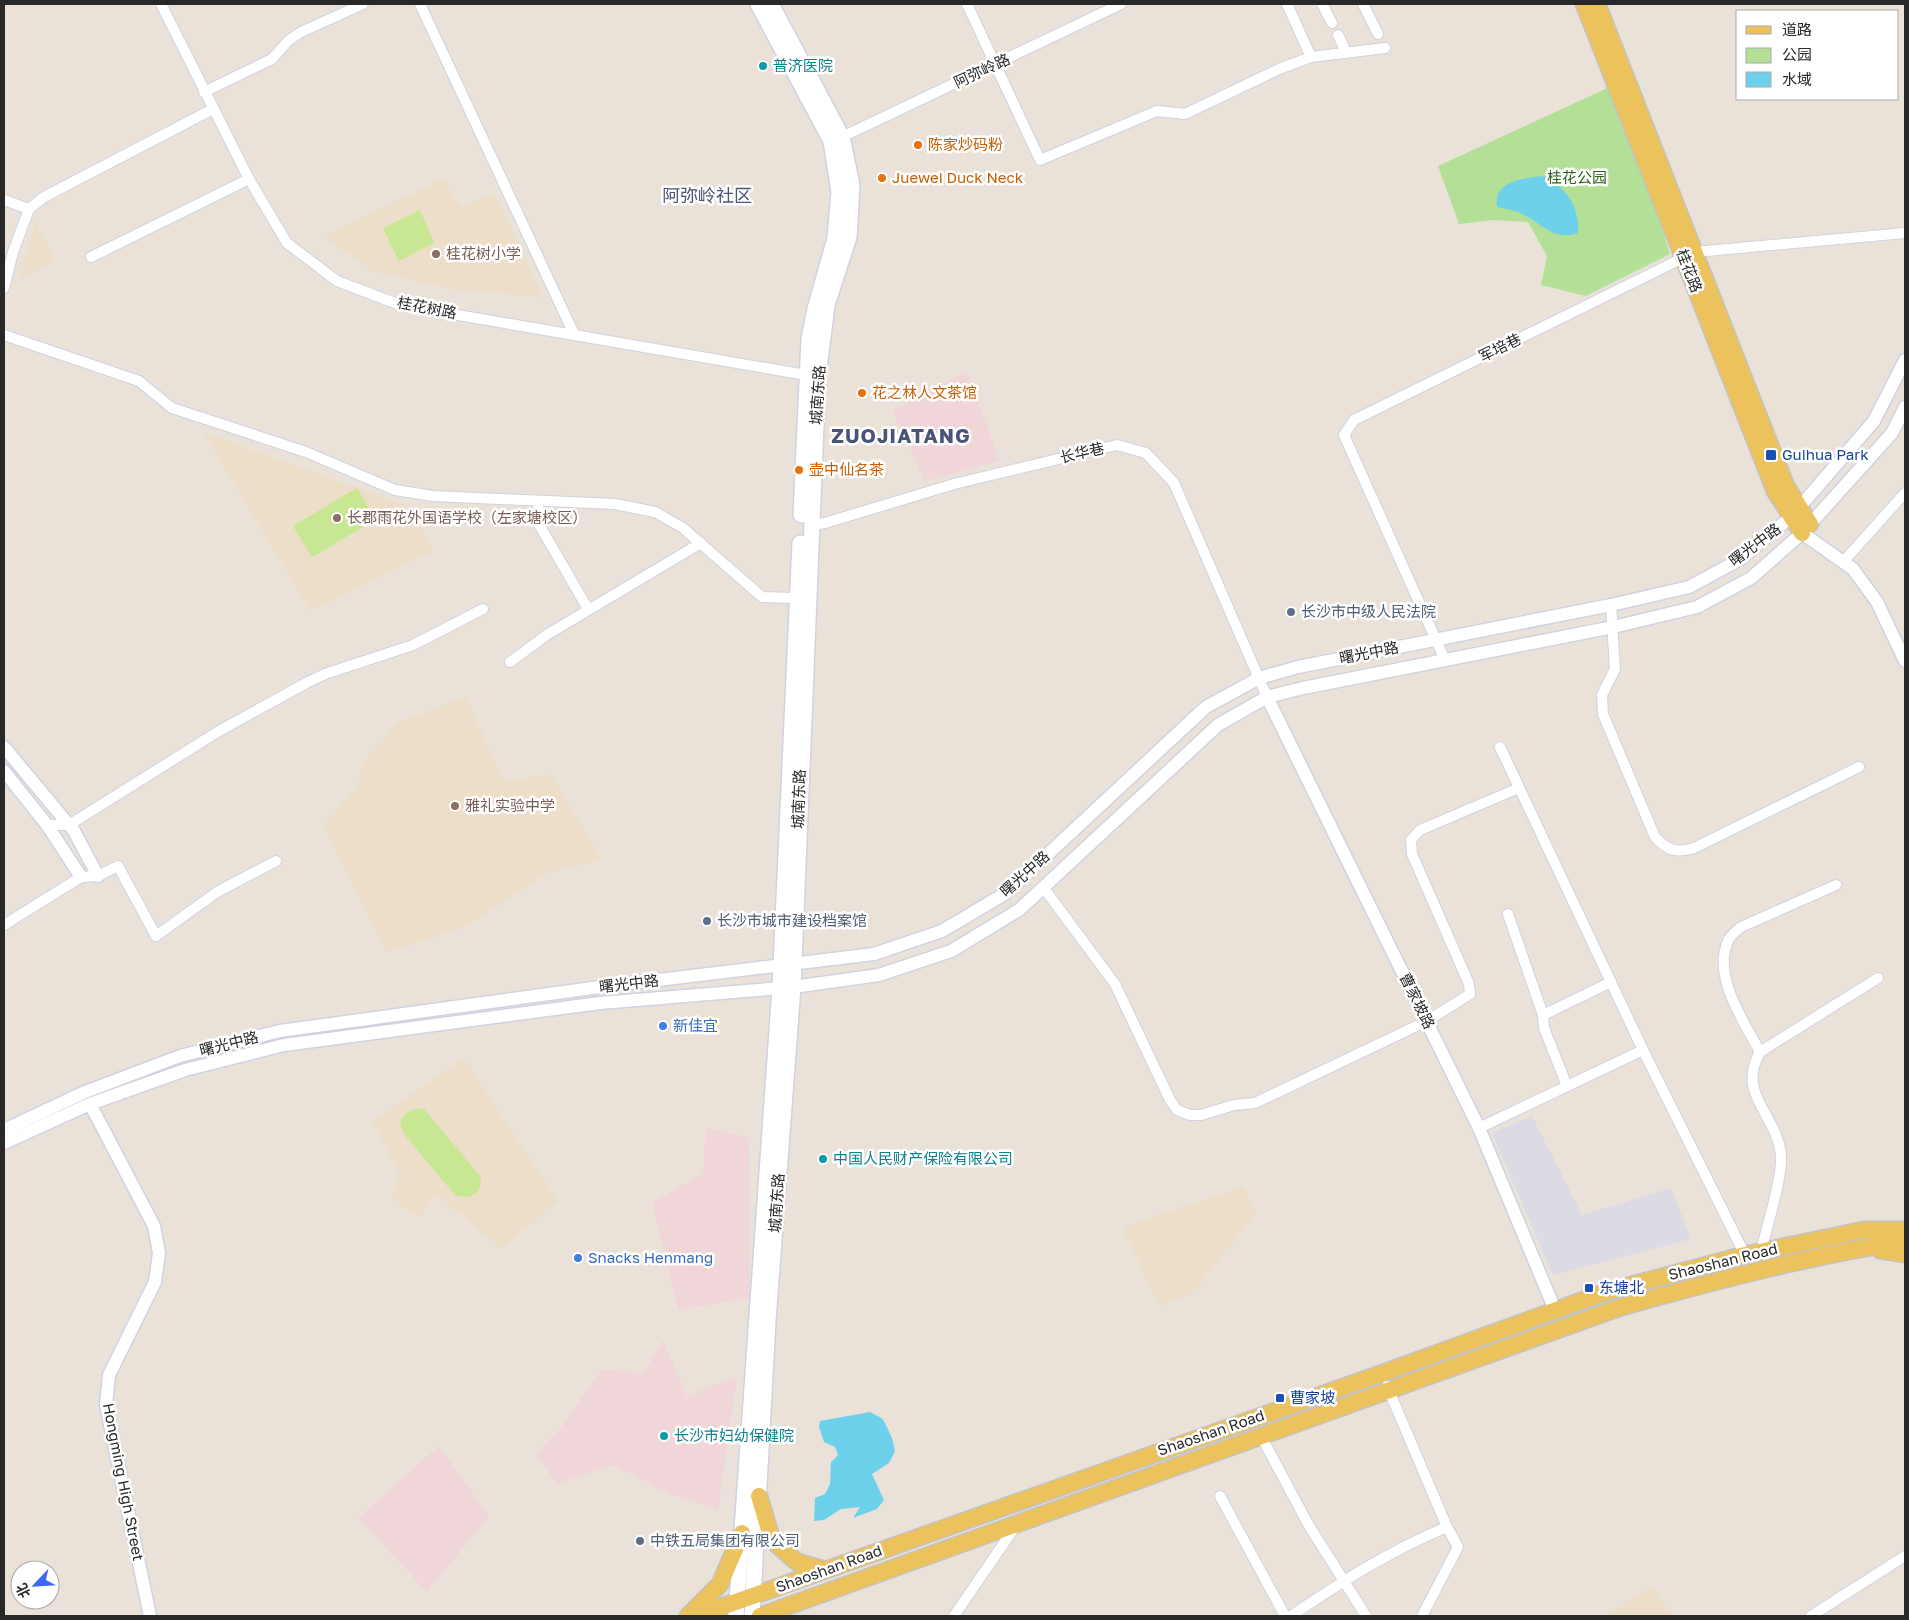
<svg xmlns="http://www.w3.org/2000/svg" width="1909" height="1620" font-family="'Golos Text','Noto Sans SC',sans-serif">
<rect width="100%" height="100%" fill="#eae2d9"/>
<polygon fill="#dcdae2" points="1532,1116 1582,1215 1671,1188 1691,1239 1553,1275 1492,1133"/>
<g fill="#ecdec8">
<polygon points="443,179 461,207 494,194 544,297 461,291 372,271 324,236"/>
<polygon points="36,219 55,261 20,279"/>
<polygon points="203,432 418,510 420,527 434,551 310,611"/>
<polygon points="466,697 504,782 551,774 602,860 549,872 465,927 387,953 323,825 358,787 362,764 399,722"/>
<polygon points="464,1058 558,1201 502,1249 437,1195 418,1218 391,1197 400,1175 373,1121"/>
<polygon points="1243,1187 1256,1214 1192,1293 1160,1306 1123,1229 1151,1217"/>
<polygon points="1652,1586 1673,1616 1605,1616"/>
</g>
<g fill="#f1d6d9">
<polygon points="967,371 1000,461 925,481 892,411"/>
<polygon points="706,1127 749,1138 750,1298 678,1310 652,1202 703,1174"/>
<polygon points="663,1340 687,1396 737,1376 718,1510 670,1494 613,1465 557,1484 536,1454 562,1426 602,1369 643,1374"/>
<polygon points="439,1446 489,1516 427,1592 358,1518"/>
</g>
<polygon fill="#b3e096" points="1616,84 1670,254 1586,296 1541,285 1547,256 1528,222 1494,220 1459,224 1438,166"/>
<g fill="#c8e792">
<polygon points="420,210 434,243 399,261 383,228"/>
<polygon points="357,488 375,520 312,557 293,526"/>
<path d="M420,1108L425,1110L480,1176C483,1187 479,1191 470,1197L456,1196L404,1134L400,1123C404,1113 410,1110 420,1108Z"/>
</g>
<g fill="#6dd1eb">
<path d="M1543,176C1566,187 1580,207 1578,233C1553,241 1544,225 1524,215C1516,210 1506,209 1497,207C1493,181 1523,178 1543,176Z"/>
<polygon points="870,1412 883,1419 892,1438 895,1451 889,1463 872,1474 884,1500 877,1509 853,1518 860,1507 841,1509 824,1520 814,1521 815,1498 825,1494 830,1484 831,1462 838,1455 835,1447 824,1442 819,1427 820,1421"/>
</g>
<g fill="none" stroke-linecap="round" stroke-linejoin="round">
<g stroke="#cfd3e1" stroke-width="12">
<g id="minor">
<polyline points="161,4 249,179 287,243 337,281 400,305 812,376"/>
<polyline points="420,4 574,334"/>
<polyline points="967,4 1040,160 1157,111 1185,114 1279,69 1311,57 1385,48"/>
<polyline points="1287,4 1311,57"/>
<polyline points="1322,4 1332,23"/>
<polyline points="1363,4 1378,34"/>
<polyline points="1338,35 1346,52"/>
<polyline points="204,92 272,59 288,41 301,32 363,4"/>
<polyline points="842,137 1121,4"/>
<polyline points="4,200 29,209"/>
<polyline points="91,257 249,179"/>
<polyline points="4,288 13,252 29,209 44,197 213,109"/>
<polyline points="4,335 139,381 172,408 306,452 395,490 433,496 615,504 655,512 683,528 762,597 797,598"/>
<polyline points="539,501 537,521 588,609"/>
<polyline points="811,525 825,523 954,484 1117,445 1146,453 1174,483 1267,697"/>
<polyline points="1843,562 1905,493"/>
<path d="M1611,605L1615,669L1602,695L1603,714L1655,837C1668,851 1676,853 1694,848L1859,767"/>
<polyline points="1445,660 1344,435 1354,420 1695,252 1905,233"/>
<polyline points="510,662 548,634 701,543"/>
<polyline points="1500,747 1643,1050 1745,1255"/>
<polyline points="47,825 69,825 219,731 308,682 325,674 413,645 483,609"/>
<polyline points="1043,887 1115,984 1170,1100 1177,1110 1190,1115 1201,1115 1234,1105 1255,1103 1427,1021 1470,994 1469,984 1412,854 1411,840 1420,830 1519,788"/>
<polyline points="1508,914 1543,1015 1544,1028 1567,1086"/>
<polyline points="4,925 81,877 98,876 118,866 156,936 217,892 276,861"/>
<polyline points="1543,1015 1611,982"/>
<path d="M1760,1052C1744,1022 1712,976 1728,941C1730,935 1737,931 1741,927L1836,885"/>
<polyline points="1479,1128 1643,1050"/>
<path d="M1761,1252C1766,1229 1783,1176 1781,1155C1777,1114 1736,1095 1760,1052L1878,978"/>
<polyline points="1387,1386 1447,1527 1458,1547 1422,1616"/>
<polyline points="1261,1436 1308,1524 1366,1616"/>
<polyline points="1220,1496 1285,1616"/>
<polyline points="954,1616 1017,1524"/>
<path d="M1291,1616C1341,1582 1391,1550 1447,1527"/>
<polyline points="1811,1616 1905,1556"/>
</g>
</g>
<g stroke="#cfd3e1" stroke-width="15">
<g id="tertiary">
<polyline points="1802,533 1853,569 1877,602 1905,661"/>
<polyline points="1267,697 1479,1128 1555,1310"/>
<polyline points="4,747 74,831 98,876"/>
<polyline points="4,771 47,825 81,877"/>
<polyline points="90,1104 154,1226 159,1253 155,1282 109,1375 106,1405 150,1616"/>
<polyline points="4,1130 85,1092 180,1056 280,1031 600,987 874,954 942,931 1006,893 1206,707 1259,678 1298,667 1611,605 1689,587 1739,560 1791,517 1874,421 1905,360"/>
<polyline points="4,1143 90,1104 185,1070 284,1045 600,1003 793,987 879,975 951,951 1019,910 1218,725 1267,697 1303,688 1613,627 1697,607 1751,578 1802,533 1892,433 1905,407"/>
</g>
</g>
<g stroke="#cfd3e1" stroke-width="18">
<g id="secondary">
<polyline points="758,4 831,141 839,192 835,238 815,309 809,339 801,515"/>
<polyline points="736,1616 780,988 800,543"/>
<polyline points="752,1616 768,1320 793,987 818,377 827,305 849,237 852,185 842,137 771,4"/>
</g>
</g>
<g stroke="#c3c3c3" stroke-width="19">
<g id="primary">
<polyline points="1584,4 1775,491 1802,533"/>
<polyline points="1597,4 1786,486 1810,524"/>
<polyline points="1880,1250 1905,1254"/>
<polyline points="759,1496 772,1540 797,1562 825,1570"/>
<polyline points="688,1616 720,1584 742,1533"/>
<polyline points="696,1616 1383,1373 1609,1291 1745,1255 1864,1230 1905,1230"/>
<path d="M760,1616L1621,1307C1715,1281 1809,1256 1905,1241"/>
</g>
</g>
<use href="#minor" stroke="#fff" stroke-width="10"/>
<use href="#tertiary" stroke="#fff" stroke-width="12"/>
<use href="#secondary" stroke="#fff" stroke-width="15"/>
<use href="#primary" stroke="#ecc25c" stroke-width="16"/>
</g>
<g fill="#0f9aa8" stroke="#fff" stroke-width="2">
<circle cx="763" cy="66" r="5"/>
<circle cx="823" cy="1159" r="5"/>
<circle cx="664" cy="1436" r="5"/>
</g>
<g fill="#e8710a" stroke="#fff" stroke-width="2">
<circle cx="918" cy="145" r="5"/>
<circle cx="882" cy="178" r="5"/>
<circle cx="862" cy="393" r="5"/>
<circle cx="799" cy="470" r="5"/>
</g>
<g fill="#8d6e63" stroke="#fff" stroke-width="2">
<circle cx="436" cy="254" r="5"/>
<circle cx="337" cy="518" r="5"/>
<circle cx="455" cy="806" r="5"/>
</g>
<g fill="#1a4fb4" stroke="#fff" stroke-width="2">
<rect x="1765" y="449" width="12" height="12" rx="2.5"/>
<rect x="1584" y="1283" width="10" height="10" rx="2.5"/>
<rect x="1275" y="1393" width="10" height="10" rx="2.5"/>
</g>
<g fill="#5c6f8a" stroke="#fff" stroke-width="2">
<circle cx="1291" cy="612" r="5"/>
<circle cx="707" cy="921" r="5"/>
<circle cx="640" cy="1541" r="5"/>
</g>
<g fill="#3f7fe0" stroke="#fff" stroke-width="2">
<circle cx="663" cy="1026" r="5"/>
<circle cx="578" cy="1258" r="5"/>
</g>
<g text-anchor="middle" stroke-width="5" stroke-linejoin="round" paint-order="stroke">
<g font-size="15" fill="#0d838f" stroke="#fff" text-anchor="start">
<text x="773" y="71">普济医院</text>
<text x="833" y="1164">中国人民财产保险有限公司</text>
<text x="674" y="1441">长沙市妇幼保健院</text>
</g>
<g font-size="15" fill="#282828" stroke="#fff">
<text transform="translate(982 71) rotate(-25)" y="5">阿弥岭路</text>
<text transform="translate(1689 271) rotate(69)" y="5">桂花路</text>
<text transform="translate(427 308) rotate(11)" y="5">桂花树路</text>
<text transform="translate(1500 348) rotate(-26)" y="5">军培巷</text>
<text transform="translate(818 395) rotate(-86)" y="5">城南东路</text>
<text transform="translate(1082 453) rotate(-13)" y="5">长华巷</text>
<text transform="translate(1755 545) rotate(-37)" y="5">曙光中路</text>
<text transform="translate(1369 653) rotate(-11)" y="5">曙光中路</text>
<text transform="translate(799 799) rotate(-88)" y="5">城南东路</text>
<text transform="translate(1025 874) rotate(-42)" y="5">曙光中路</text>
<text transform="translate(629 984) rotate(-7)" y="5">曙光中路</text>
<text transform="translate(1417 1001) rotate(64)" y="5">曹家坡路</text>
<text transform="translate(229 1044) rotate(-14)" y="5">曙光中路</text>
<text transform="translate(777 1203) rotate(-86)" y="5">城南东路</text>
<text transform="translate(1723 1262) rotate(-14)" y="5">Shaoshan Road</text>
<text transform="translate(1211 1433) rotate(-19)" y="5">Shaoshan Road</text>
<text transform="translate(123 1482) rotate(79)" y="5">Hongming High Street</text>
<text transform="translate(829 1569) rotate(-20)" y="5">Shaoshan Road</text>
</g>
<g font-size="15" fill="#c56008" stroke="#fff" text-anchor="start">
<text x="928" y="150">陈家炒码粉</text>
<text x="892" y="183">Juewei Duck Neck</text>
<text x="872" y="398">花之林人文茶馆</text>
<text x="809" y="475">壶中仙名茶</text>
</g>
<g font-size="15" fill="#2d611b" stroke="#fff">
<text x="1577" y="183">桂花公园</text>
</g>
<g font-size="15" fill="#785e54" stroke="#fff" text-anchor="start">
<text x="446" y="259">桂花树小学</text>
<text x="347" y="523">长郡雨花外国语学校（左家塘校区）</text>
<text x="465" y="811">雅礼实验中学</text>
</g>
<g font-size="15" fill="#164399" stroke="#fff" text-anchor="start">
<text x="1782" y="460">Guihua Park</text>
<text x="1599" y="1293">东塘北</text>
<text x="1290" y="1403">曹家坡</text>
</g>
<g font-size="15" fill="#4e5e75" stroke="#fff" text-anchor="start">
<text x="1301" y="617">长沙市中级人民法院</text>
<text x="717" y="926">长沙市城市建设档案馆</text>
<text x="650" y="1546">中铁五局集团有限公司</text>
</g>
<g font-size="15" fill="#366cbe" stroke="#fff" text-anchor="start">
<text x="673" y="1031">新佳宜</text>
<text x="588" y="1263">Snacks Henmang</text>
</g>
<g font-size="18" fill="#4a5477" stroke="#fff">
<text x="707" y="202">阿弥岭社区</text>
</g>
<g font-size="20" font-weight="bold" letter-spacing="1" fill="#4a5477" stroke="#fff">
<text x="901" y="443">ZUOJIATANG</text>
</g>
</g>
<rect width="1909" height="1620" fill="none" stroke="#282828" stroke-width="10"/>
<rect x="1736" y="10" width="162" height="90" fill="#ffffff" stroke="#a9a9a9"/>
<rect x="1746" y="26" width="25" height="8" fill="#ecc25c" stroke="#a9a9a9"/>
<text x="1782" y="35" font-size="15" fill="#282828">道路</text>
<rect x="1746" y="48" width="25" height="15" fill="#b3e096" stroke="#a9a9a9"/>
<text x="1782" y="60" font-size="15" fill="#282828">公园</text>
<rect x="1746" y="72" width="25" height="15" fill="#6dd1eb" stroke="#a9a9a9"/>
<text x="1782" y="85" font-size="15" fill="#282828">水域</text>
<g transform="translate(35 1585) rotate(245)"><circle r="24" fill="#ffffff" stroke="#a9a9a9"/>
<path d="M0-4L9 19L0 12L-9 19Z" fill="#3b68f5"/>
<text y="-8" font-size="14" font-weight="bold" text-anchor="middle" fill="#282828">北</text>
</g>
</svg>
